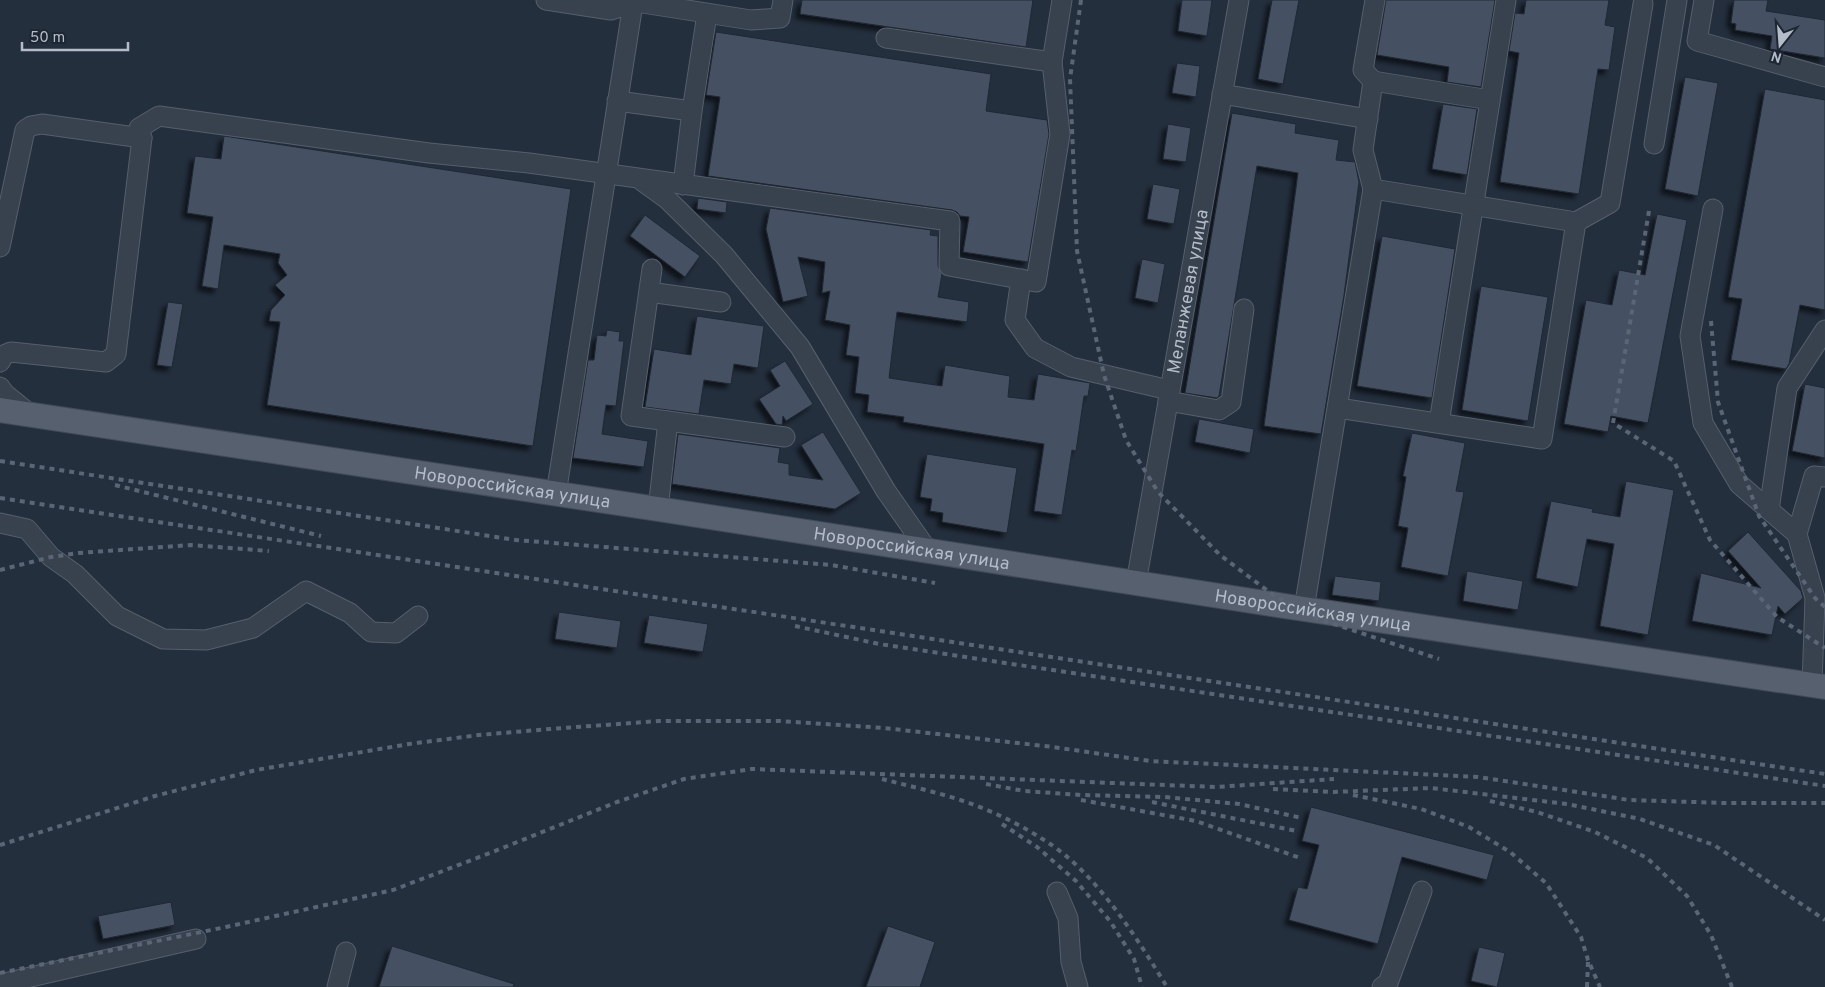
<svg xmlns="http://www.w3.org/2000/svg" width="1825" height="987" font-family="Overpass,sans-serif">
<defs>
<filter id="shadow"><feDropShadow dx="-4.5" dy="4.5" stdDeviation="2.5" flood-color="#0009"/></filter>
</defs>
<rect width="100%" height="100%" fill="#242f3e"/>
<g fill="#455162" stroke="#1f2835" filter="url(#shadow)">
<polygon points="802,0 1033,0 1026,47 800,14"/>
<polygon points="1182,0 1212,0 1207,36 1178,31"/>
<polygon points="1272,0 1299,0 1283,84 1258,79"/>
<polygon points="1386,0 1495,0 1481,87 1447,82 1449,67 1377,55"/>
<polygon points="1526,0 1609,0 1605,25 1615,27 1609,70 1598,69 1579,194 1500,182 1519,53 1509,51 1515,13 1524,14"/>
<polygon points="1734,0 1768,0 1766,11 1825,20 1825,58 1770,49 1772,36 1735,30 1736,24 1731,23"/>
<polygon points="716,32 991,74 986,111 1047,120 1049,134 1028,262 963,252 969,217 960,216 957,212 952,210 708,176 720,97 706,95"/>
<polygon points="1177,63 1200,66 1196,97 1172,93"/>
<polygon points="1685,77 1718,83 1698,196 1665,189"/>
<polygon points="1765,89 1825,100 1825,310 1800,305 1789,364 1786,369 1731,360 1742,299 1728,297"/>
<polygon points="1443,104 1477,109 1467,175 1432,169"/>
<polygon points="1232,113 1296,124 1295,133 1339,140 1336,160 1355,162 1359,182 1344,295 1321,434 1264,426 1298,173 1257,166 1219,396 1217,398 1185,393"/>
<polygon points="1168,124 1191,128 1186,162 1163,159"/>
<polygon points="224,136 571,189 533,446 267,405 280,322 269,321 271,310 285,295 275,285 287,275 278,263 280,254 224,245 218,289 202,286 213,217 187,213 195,156 221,159"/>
<polygon points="1153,184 1180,189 1174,224 1147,219"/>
<polygon points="698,198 727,202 726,213 697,209"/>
<polygon points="770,208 931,230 930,235 938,236 938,266 942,274 938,297 969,302 967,322 897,312 889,378 942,386 945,365 1010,376 1008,397 1034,400 1038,374 1090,383 1088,396 1084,396 1076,451 1072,450 1062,515 1034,511 1044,444 903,422 904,417 867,412 869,395 855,393 859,357 846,355 850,325 825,320 830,291 822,293 825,262 798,257 808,296 783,302 766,229"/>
<polygon points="1657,214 1687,220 1648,423 1611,416 1608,432 1564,424 1586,300 1612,305 1619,270 1645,275"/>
<polygon points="645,215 700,256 685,277 630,236"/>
<polygon points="1382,236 1455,249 1432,398 1357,386"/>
<polygon points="1142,259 1165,264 1158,303 1135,298"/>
<polygon points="1481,286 1548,297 1528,421 1462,410"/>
<polygon points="168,302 183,304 172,367 157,365"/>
<polygon points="697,316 764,326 758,368 734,364 731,384 704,380 699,414 645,407 654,349 691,355"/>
<polygon points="607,330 620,332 619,341 624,341 616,406 606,405 602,434 648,441 644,467 573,458 588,360 594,360 597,335 606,336"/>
<polygon points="785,361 813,404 786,421 783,416 782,425 776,424 759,399 780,386 770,370"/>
<polygon points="1805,384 1825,388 1825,458 1792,451"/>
<polygon points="1199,419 1254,429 1250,453 1195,442"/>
<polygon points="823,432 861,493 835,509 672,484 678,434 780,448 778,462 789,464 789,475 823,480 801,445"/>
<polygon points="1412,433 1465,443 1456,491 1464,492 1448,576 1401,567 1408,528 1398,526 1406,477 1403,476"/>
<polygon points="927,454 1017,468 1007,533 942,522 943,513 930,511 932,499 920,497"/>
<polygon points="1626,481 1674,490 1648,635 1600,626 1614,544 1587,539 1578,587 1536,578 1551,501 1593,509 1592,512 1620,517"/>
<polygon points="1748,532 1801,591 1803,598 1785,614 1778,606 1772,635 1692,621 1701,573 1761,588 1728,551"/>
<polygon points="1467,571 1523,581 1518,610 1463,601"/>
<polygon points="1335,576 1381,582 1379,601 1332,595"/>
<polygon points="559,612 621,621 617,648 555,639"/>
<polygon points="649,615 708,624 703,652 644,643"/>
<polygon points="1311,807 1494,855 1487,880 1402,857 1378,944 1289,920 1298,887 1307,889 1319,845 1302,841"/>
<polygon points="171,902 175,925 103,939 98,916"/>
<polygon points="888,926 935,942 920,987 866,987"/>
<polygon points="392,946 514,984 513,987 379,987"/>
<polygon points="1479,947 1505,953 1497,987 1471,981"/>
</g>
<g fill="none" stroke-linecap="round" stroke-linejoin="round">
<g stroke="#565f6c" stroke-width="21">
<g id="minor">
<polyline points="546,0 611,10 636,2 751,20 780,18 783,0"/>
<polyline points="1704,0 1697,41 1825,77"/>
<polyline points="886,38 1052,62"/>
<polyline points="1373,81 1363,70 1375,0"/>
<polyline points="1222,94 1368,119"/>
<polyline points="617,101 692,111 707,14"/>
<polyline points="1654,144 1677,0"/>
<polyline points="642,181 667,199 724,255 800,347 886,491 928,551"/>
<polyline points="683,185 692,111"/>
<polyline points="1373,189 1363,150 1373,81 1490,100"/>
<polyline points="1713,209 1690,336 1703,423 1739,484 1797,534 1815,598 1812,685"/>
<polyline points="0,247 25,130 31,126 42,124 142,138"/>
<polyline points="652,269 631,416 785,437"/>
<polyline points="1021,279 1015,320 1035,348 1071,367 1169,390"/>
<polyline points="649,292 721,302"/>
<polyline points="0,362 4,355 11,352 106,362 116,354 142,138 139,128 159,116 429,153 529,163 950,221 949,266 1036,282 1060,134 1052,62 1062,0"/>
<polyline points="0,387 5,394 31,415"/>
<polyline points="1168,401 1219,410 1231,402 1244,309"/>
<polyline points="1338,408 1542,439 1576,222 1610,203 1643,4"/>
<polyline points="1439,423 1506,0"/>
<polyline points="556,494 632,10 636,0"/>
<polyline points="658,509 668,421"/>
<polyline points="1769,510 1787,388 1825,330"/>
<polyline points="0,523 27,529 51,557 75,574 117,616 163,639 206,640 253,628 306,591 350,613 371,632 396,633 418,616"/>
<polyline points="1797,534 1814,476 1825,477"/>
<path id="s1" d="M1136,583L1239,0"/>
<polyline points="1304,609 1373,189 1576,222"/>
<polyline points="1057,892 1068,918 1071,962 1078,987"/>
<polyline points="0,984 196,939"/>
<polyline points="337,987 346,952"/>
<polyline points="1382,987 1388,983 1422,891"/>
</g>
</g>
<g stroke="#414a57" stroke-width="26">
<g id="major">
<path id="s2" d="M0,410L658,509L1304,609L1825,687"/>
</g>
</g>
<use href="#minor" stroke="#38414e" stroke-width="19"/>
<use href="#major" stroke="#56606e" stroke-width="24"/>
<g stroke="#5a6575" stroke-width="4" stroke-dasharray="5 5" stroke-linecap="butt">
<polyline points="1081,0 1070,79 1077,251 1104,375 1126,440 1158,492 1220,555 1272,594 1316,618 1439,659"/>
<polyline points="1649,211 1613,423 1674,461 1710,540 1777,617 1825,648"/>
<polyline points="1711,321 1718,402 1759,516 1815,598 1825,607"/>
<polyline points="0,461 516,540 831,565 935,583"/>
<polyline points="115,485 321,536"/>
<polyline points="0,498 1825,774"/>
<polyline points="0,570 51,557 78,553 191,545 269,551"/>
<polyline points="795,626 879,644 1825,786"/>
<path d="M882,779C913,787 946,794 977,806C1001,815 1026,828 1047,842C1096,873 1137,938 1167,987"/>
<polyline points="986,784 1024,791 1081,795 1165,797 1239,804 1302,818"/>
<polyline points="1273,789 1333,792 1431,788 1567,804 1640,819 1714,845 1825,920"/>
<polyline points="1353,795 1421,809 1469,827 1510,852 1546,883 1581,937 1588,960 1600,987"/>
<polyline points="1081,800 1196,821 1300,858"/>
<polyline points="1490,801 1537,812 1595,832 1647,858 1687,896 1711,935 1732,987"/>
<polyline points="1152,802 1297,831"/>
<polyline points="1002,824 1037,847 1076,881 1110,921 1134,959 1142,987"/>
<polyline points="0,845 155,796 256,770 409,744 479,735 550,729 659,721 780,721 884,728 1053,747 1150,761 1478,777 1629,800 1725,803 1825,803"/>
<polyline points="0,973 226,927 393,890 490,853 617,802 684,779 752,769 1216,787 1334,779"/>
<polyline points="1587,987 1588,962"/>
</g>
</g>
<g text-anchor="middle" stroke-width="4.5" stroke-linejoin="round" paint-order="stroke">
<g font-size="18" fill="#b4bcc9" stroke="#1d2633">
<text dy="6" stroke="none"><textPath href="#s1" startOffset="296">Меланжевая улица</textPath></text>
<text dy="6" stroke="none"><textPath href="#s2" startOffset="518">Новороссийская улица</textPath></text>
<text dy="6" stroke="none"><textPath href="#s2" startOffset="922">Новороссийская улица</textPath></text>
<text dy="6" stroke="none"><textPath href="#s2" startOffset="1328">Новороссийская улица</textPath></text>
</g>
</g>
<g transform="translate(1780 45) rotate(197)" stroke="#1d2633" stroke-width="4" paint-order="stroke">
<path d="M0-4L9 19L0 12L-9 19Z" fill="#b4bcc9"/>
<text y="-8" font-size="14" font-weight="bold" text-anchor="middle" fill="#b4bcc9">N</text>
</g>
<path d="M22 42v8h106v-8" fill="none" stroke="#b4bcc9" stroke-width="2.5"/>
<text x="30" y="42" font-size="15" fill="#b4bcc9" stroke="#1d2633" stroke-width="4" paint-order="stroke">50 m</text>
</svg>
